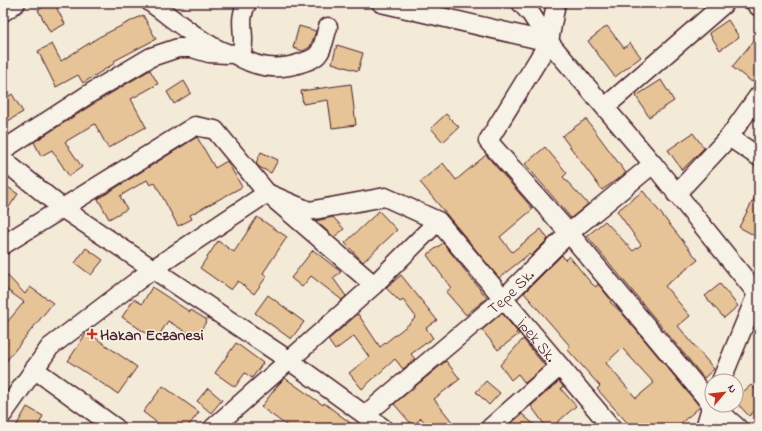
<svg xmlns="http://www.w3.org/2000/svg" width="762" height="431" font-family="'Indie Flower',sans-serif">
<rect width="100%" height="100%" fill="#f4ead8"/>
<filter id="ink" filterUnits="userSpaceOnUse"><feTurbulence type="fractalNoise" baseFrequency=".025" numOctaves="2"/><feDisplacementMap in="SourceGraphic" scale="8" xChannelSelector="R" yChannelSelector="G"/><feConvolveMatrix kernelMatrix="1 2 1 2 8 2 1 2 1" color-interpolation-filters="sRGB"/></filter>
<g filter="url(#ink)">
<g fill="#e6c497" stroke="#4a1f2b" fill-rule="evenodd">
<polygon points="51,3 54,3 65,24 50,32 38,10"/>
<polygon points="143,15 156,39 114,61 115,63 83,83 78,75 56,87 38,51 52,44 61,61 99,37"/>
<polygon points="728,20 739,37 720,50 709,33"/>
<polygon points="299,26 316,31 310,47 303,51 293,48"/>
<polygon points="607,26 624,48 630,43 641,57 615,77 588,41"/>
<polygon points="759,34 759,73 752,82 732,67"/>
<polygon points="337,45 363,53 358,71 332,63"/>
<polygon points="150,70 158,84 131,99 146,127 108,148 95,124 65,142 82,167 69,176 52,150 41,156 34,142 98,101"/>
<polygon points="661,80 674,101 649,117 636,96"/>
<polygon points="184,81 191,93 174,104 167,92"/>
<polygon points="351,84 356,125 332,128 328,100 303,104 301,91"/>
<polygon points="12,94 23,112 3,124 3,100"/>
<polygon points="446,114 459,127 443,142 431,128"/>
<polygon points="586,119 626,173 602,190 562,136"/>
<polygon points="693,133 704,148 682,170 668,150"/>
<polygon points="197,137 215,168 227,161 242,187 190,215 192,219 178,226 155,183 150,185 147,180 120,196 127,209 109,219 98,199"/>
<polygon points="545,147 567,173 563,177 588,204 571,218 525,164"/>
<polygon points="261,152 278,160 271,173 259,167 256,163"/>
<polygon points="486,155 533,209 500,237 512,252 541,229 548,239 531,256 529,254 499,278 420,182 443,163 456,180"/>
<polygon points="3,184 18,194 3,216"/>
<polygon points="759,189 759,238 739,227"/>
<polygon points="643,191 698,260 665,286 690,316 678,326 714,369 704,378 587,236 605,221 633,251 641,245 617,211"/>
<polygon points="379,211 397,230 363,262 345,243"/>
<polygon points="257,217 287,237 263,273 267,276 254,294 238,281 231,290 200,268 218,241 234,252"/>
<polygon points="333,217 344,229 334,237 316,221"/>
<polygon points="443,243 487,298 466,315 446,292 451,288 427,255"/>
<polygon points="86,248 103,260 91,275 75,263"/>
<polygon points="313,250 341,272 333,278 346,296 342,300 311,276 302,287 291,278"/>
<path d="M562,255L565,260L569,256L591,283L596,287L598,284L611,300L610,302L622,313L700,407L675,428H632L597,389L600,386L567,349L570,346L524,293ZM622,348L654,383L636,398L606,363Z"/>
<polygon points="3,271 25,294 30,287 53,303 3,365 3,327 24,302 3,287"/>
<polygon points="401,275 437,320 426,328 433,338 411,354 415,359 403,369 395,359 362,389 349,373 369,357 354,336 335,350 328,340 358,314 380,347 409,324 416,317 403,300 400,302 386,288"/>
<polygon points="720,284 738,306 724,318 705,296"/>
<polygon points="152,287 190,312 191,310 207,320 196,338 168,321 156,340 122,317 134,299 142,304"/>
<polygon points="268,295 304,322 291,339 255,313"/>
<polygon points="502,313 519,334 498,350 482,330"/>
<polygon points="87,332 137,367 118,394 68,361"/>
<polygon points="523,339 545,366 525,383 518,374 511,380 500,365"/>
<polygon points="236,343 263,363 252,378 245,373 235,387 215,373"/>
<polygon points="446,361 460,379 434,399 457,428 429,428 421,418 413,426 394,404"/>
<polygon points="285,378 323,405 324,403 357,428 290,428 261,407 278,385"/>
<polygon points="486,381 500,393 489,405 476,392"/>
<polygon points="559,381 563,386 561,389 576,406 551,428 547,428 531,406"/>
<polygon points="751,385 759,393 759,407 749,416 736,402 736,398"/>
<polygon points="163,386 199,412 187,428 164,428 143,412"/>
<polygon points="208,388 222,400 211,413 197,401"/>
<polygon points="27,407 43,416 37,428 15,428"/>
<polygon points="522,414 538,428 506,428"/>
</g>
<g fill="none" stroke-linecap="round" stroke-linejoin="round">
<g stroke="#4a1f2b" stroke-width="21">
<g id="minor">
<path d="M151,3C171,17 205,46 227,53C233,55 237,54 242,51C246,34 237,21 247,3"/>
<polyline points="381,3 549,42"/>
<polyline points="521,3 531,14 549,42 653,164 759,296"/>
<polyline points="556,3 549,42 488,141 569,233 712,405"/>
<polyline points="755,3 759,7"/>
<polyline points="3,12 16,3"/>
<path d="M236,55C257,68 277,71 301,63C307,61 315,59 319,53C324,46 325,35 328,27"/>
<polyline points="605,107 725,3"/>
<polyline points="729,137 759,157"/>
<polyline points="3,150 92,92 151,57 178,48 192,48 209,53 227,54"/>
<polyline points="3,160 62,208 290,361 383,428"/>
<polyline points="676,194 729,137 759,95"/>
<polyline points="3,245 195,126 215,130 267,193 374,285"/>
<polyline points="34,369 116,428"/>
<polyline points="721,381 759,289"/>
<polyline points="712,405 738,428"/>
<path id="s1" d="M3,414L50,347L153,269L267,193L309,211L385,197L438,221L612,428"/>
<path id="s2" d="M365,415L504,298L569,233L653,164"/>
<polyline points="213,428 374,285 438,221"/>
<polyline points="490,428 560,366"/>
<polyline points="705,428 712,404"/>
</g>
</g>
<use href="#minor" stroke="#f7f3e8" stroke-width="18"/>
</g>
</g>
<path fill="#c8321e" stroke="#f7f3e8" stroke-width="1.5" d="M90 328h4v4h4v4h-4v4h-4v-4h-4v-4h4z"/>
<g text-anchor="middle" stroke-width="3" stroke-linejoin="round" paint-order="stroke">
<g font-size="16" fill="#4a1f2b" stroke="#f7f3e8">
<text dy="6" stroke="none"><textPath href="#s2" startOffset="191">Tepe Sk.</textPath></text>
<text dy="6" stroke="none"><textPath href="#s1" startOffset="684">İpek Sk.</textPath></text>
</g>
<g font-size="16" font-weight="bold" fill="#4a1f2b" stroke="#f7f3e8" text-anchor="start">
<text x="100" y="340">Hakan Eczanesi</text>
</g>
</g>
<rect width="762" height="431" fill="none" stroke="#f7f3e8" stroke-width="16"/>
<rect x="8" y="8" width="746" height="415" fill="none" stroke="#4a1f2b" stroke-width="1.5" filter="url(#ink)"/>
<g transform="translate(724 393) rotate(62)"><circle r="19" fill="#f7f3e8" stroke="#b29e9c"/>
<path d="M0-3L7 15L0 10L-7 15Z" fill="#c8321e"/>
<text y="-6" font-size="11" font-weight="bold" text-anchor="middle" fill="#4a1f2b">N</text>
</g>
</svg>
